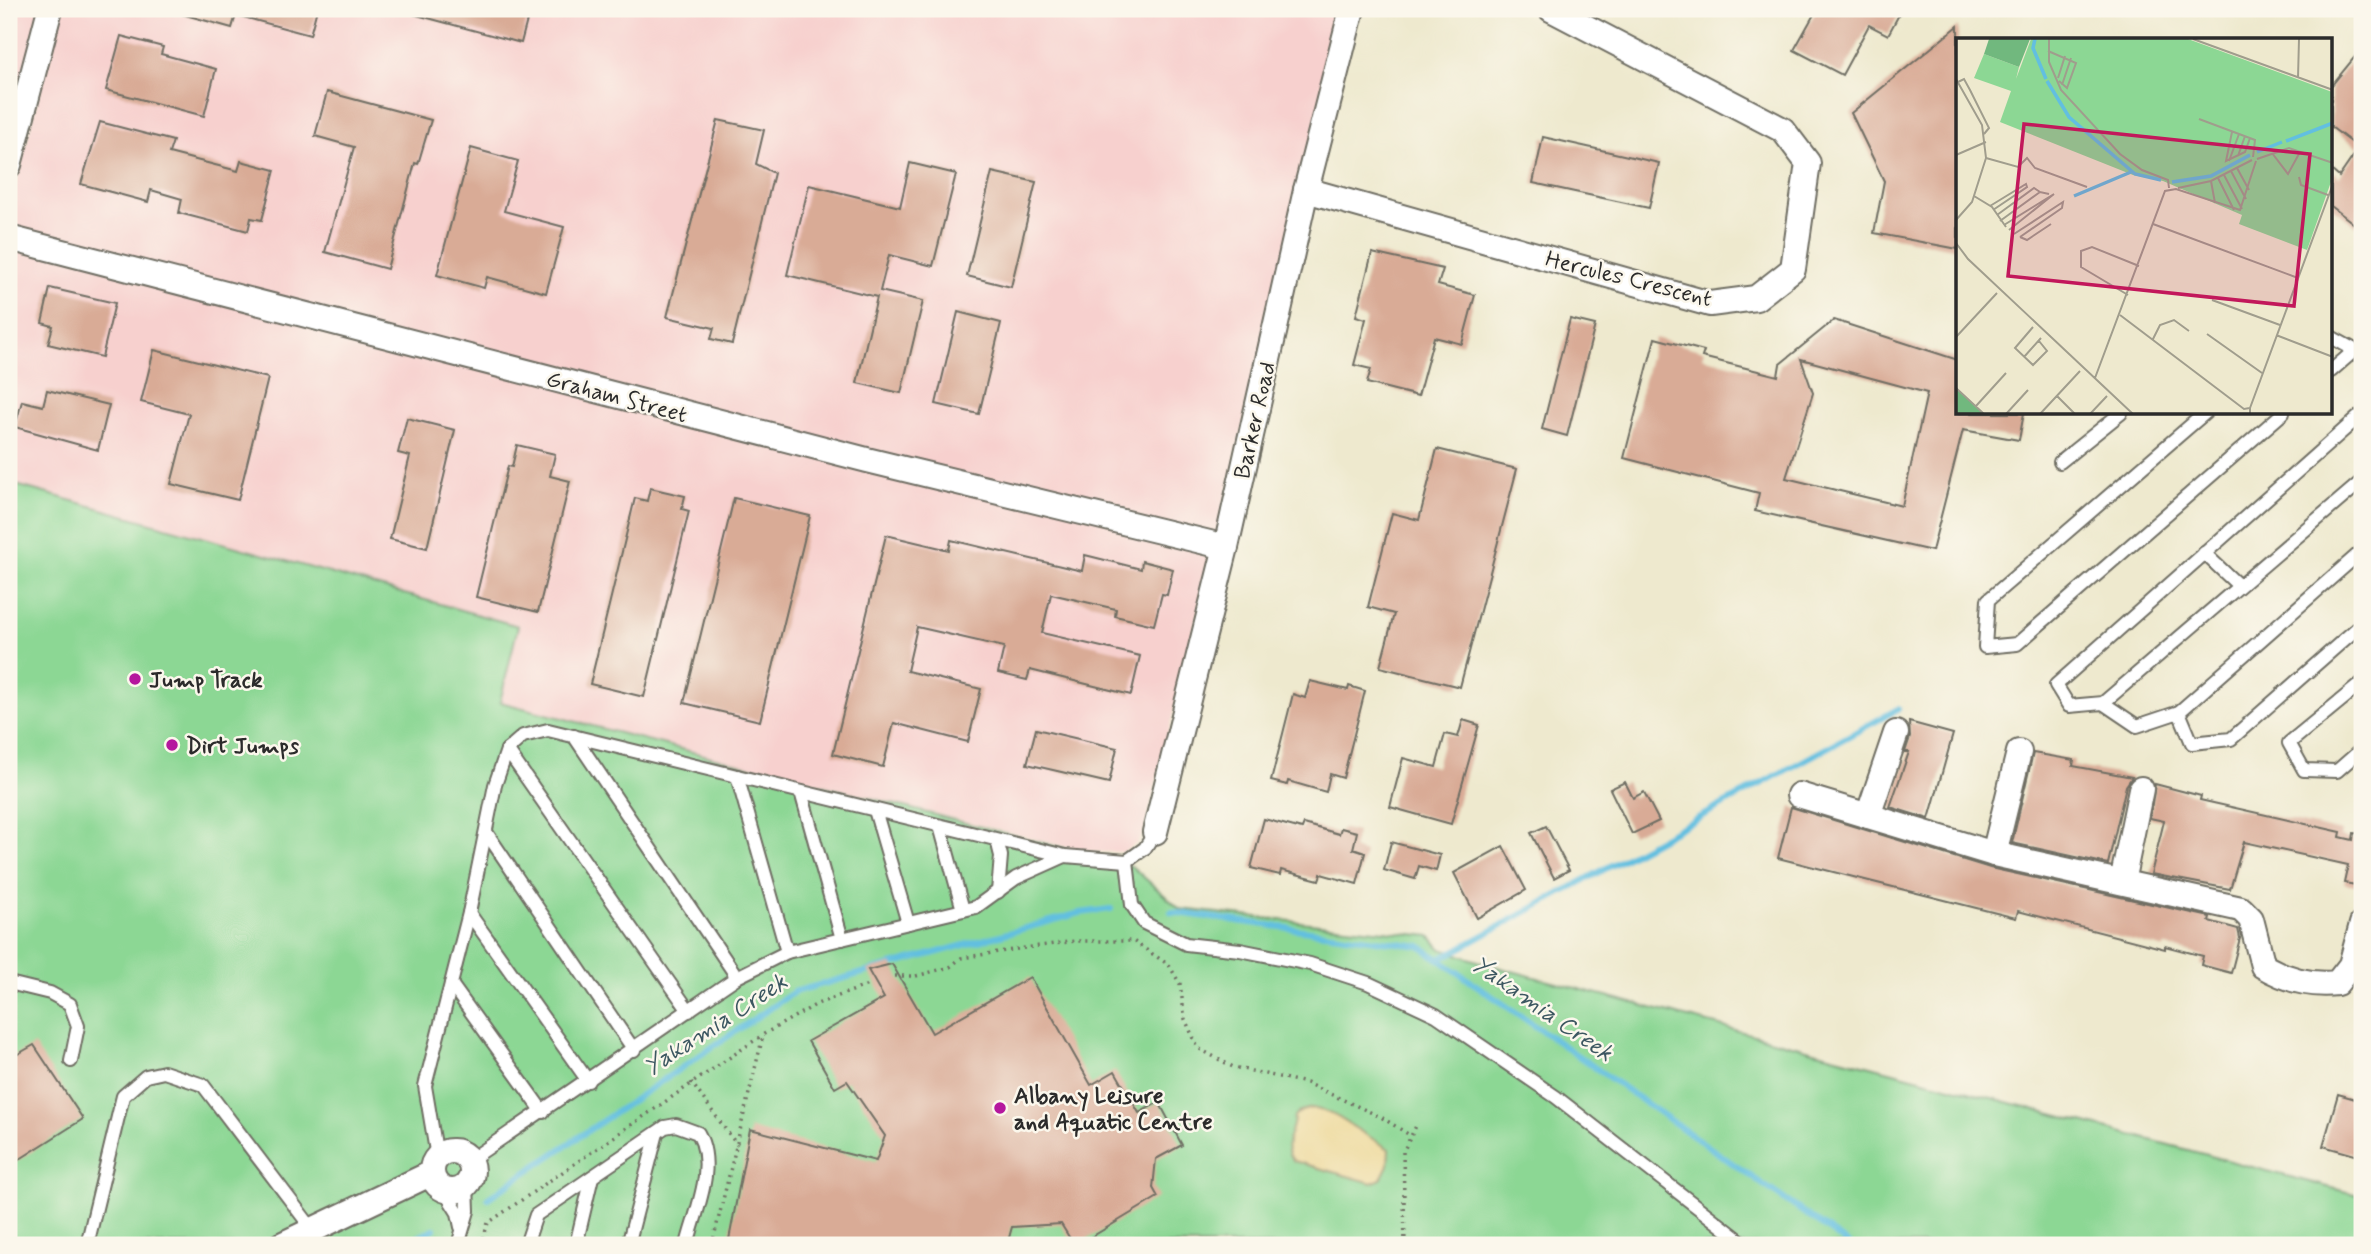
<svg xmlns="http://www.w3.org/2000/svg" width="2371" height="1254" font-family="Mynerve,sans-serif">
<rect width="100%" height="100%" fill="#fbf7ec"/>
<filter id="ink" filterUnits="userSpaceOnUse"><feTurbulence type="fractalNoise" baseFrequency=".0143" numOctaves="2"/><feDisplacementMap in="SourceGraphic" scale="14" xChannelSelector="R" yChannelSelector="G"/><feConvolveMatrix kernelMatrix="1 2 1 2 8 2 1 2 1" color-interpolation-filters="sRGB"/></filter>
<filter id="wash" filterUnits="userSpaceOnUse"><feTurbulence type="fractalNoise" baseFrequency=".00686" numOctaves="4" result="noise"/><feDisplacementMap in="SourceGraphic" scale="28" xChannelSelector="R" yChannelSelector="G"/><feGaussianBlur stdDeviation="1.57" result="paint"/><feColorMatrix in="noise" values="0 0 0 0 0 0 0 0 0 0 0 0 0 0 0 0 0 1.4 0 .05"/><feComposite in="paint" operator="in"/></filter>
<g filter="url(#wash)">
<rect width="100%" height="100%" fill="#eee9ce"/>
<g fill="#f7d0ce">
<polygon points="9,9 46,9 9,151"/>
<polygon points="61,9 1345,9 1145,829 1138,843 1123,852 1098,852 1070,848 499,702 518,626 9,483 9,211"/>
</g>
<polygon fill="#8cd794" stroke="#5c8160" stroke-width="2" points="9,483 518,626 500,702 1131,866 1180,909 1430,936 1441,949 1493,966 2362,1196 2362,1245 9,1245"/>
<path fill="#eeda9e" stroke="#8c8264" stroke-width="2" d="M1312,1108L1331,1113L1389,1149L1388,1165L1381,1179L1372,1183L1294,1161C1279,1146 1294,1134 1294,1117L1301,1111Z"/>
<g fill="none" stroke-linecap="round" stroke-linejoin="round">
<g stroke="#62bfe0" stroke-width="6">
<polyline points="1171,912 1420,946 1850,1245"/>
<polyline points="1440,959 1898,709"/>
<polyline points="488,1198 794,992 1080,913 1111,909"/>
<polyline points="403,1245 434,1229"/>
</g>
</g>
<g id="blocks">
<g fill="#d9ab96" fill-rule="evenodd">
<polygon points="183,9 317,9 310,35 236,15 232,28 182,14"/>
<polygon points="414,9 530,9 521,43 413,14"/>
<polygon points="1817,9 1902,9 1888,35 1869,25 1842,75 1794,50"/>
<polygon points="1958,26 1958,249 1874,233 1884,181 1851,113"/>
<polygon points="121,36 163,47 161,54 216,69 204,116 106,90"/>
<polygon points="2362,48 2362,230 2331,206 2331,170 2339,177 2359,148 2331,127 2331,86"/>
<polygon points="327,92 431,120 418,164 415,163 387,269 325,252 354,147 315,136"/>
<polygon points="718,120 764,130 756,164 774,173 732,344 711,339 714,328 667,317"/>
<polygon points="100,122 173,141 169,153 238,171 241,161 275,170 262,220 251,218 248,231 179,213 182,199 151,190 148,202 81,184"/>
<polygon points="1543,137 1659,163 1649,208 1533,183"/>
<polygon points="471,148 518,161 504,211 564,227 546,293 487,277 484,288 437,275"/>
<polygon points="910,163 956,174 933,266 889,255 880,291 923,301 901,393 857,383 877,297 787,275 809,185 900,207"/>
<polygon points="992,172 1036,182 1011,287 967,276"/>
<polygon points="1372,253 1443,269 1438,285 1475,295 1462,344 1434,337 1418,396 1367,383 1371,369 1354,365 1366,319 1356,316"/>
<polygon points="50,288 115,303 102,357 48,344 53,326 42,323"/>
<polygon points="958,312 1001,323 979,414 936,404"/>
<polygon points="1570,319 1595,325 1567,436 1542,429"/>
<path d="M1834,320L1958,360V413H2024L2019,440L1963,430L1932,551L1755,511L1759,493L1624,458L1655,338L1704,351L1702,357L1778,376L1780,364ZM1801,359L1927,393L1902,506L1786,478L1813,393Z"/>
<polygon points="154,350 268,378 238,500 171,484 189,414 141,402"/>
<polygon points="47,390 109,405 98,450 15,427 22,401 43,406"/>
<polygon points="407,418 455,430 427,548 390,539 410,456 398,453"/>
<polygon points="517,445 555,454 550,476 570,481 538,612 476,597 508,466 512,467"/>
<polygon points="1437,449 1517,469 1460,687 1380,667 1394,614 1368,607 1392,513 1419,520"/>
<polygon points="650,488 685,496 682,509 689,511 644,697 590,684 635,498 647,501"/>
<polygon points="734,498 810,516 760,721 684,703"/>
<polygon points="886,535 949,550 951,540 1082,571 1085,555 1141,569 1142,561 1173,569 1167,595 1162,594 1154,625 1115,616 1116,609 1051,594 1042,633 1140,656 1131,695 1030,670 1027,680 998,673 1004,647 917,627 907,671 981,689 968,742 894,723 883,767 833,754"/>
<polygon points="1310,681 1348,690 1349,686 1365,691 1343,778 1330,774 1326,792 1288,781 1287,785 1271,781 1293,694 1305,698"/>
<polygon points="1463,720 1479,725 1451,824 1390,807 1403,758 1436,767 1445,734 1458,737"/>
<polygon points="1909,722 1953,734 1929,819 1890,807 1909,752 1905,752 1910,737"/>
<polygon points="1036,729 1117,748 1109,783 1027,764"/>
<polygon points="2033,753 2074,760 2073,766 2132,777 2126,786 2108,864 2012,843"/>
<polygon points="1625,782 1633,798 1644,792 1659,821 1632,834 1610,789"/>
<polygon points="2155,784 2201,796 2200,800 2341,832 2340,837 2353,840 2354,833 2362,834 2362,886 2344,883 2348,865 2244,842 2230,889 2151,874 2164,821 2150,818"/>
<polygon points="1791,807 1990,868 2210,917 2209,921 2238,929 2240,938 2231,973 2201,965 2203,956 2165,946 2165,949 2018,911 2016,918 1778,858"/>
<polygon points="1264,819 1302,829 1304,824 1339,834 1341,828 1357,832 1353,849 1365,853 1357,884 1321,874 1319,880 1281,870 1280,875 1251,868"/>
<polygon points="1546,826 1569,870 1554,878 1531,833"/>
<polygon points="1391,842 1440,855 1436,871 1419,866 1415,879 1384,870"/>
<polygon points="1503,846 1526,890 1477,918 1454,873"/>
<polygon points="892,964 932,1033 1030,977 1091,1085 1115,1071 1139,1113 1159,1102 1182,1145 1156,1159 1153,1188 1158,1197 1078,1245 1074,1245 1061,1224 1012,1227 1007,1245 728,1245 750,1129 876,1161 885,1136 847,1081 835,1088 808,1041 884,998 868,970"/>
<polygon points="34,1045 83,1119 9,1166 9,1059"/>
<polygon points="2338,1094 2362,1101 2362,1157 2323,1146"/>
</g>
</g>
</g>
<g filter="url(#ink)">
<use href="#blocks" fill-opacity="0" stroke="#6f6e64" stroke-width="2"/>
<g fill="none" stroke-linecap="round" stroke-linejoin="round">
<g stroke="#6f6e64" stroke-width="16">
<g id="lane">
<polyline points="2331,337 2362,354"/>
<polyline points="2331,371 2355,350"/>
<polyline points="2205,413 1988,600 1985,647 2017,644 2283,413"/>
<polyline points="2362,414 2056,685 2069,706 2103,703 2362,481"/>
<polyline points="2060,462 2121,413"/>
<polyline points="2204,553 2239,586"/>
<polyline points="2362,683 2289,743 2304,770 2337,771 2362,749"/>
<polyline points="2103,703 2137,726 2179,712 2362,551"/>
<polyline points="2179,712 2192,743 2231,739 2362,624"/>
<polyline points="574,736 737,977"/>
<polyline points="507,750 689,1011"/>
<polyline points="737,776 787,952"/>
<polyline points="801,792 842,939"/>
<polyline points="875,810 908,923"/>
<polyline points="940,826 963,910"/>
<polyline points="486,832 634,1050"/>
<polyline points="997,840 1001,856 998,892"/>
<polyline points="1127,861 1132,905 1144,923 1186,944 1240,950 1310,964 1368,983 1436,1015 1556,1097 1746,1245"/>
<polyline points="469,913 588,1081"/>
<polyline points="9,983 50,993 70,1004 78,1026 71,1061"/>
<polyline points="451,984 543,1112"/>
<polyline points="437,1157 425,1086 469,913 495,785 507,750 523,736 548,730 1065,856 1127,861 1145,848 1155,832"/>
<polyline points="470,1160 737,977 787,952 976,907 1016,878 1065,856"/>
<polyline points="443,1189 458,1213 461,1227"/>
<polyline points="87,1245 123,1096 146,1076 164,1072 203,1085 313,1230"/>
<polyline points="458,1245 468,1211 467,1184"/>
<path d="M526,1245L536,1215L665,1127L676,1125L698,1133C717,1167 696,1209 687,1245"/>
<polyline points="576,1245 592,1177"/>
<polyline points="628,1245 657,1133"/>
</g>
</g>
<g stroke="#6f6e64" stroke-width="28">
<g id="street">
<polyline points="9,165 50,9"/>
<polyline points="1306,190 1710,304 1756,298 1793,269 1808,163 1783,130 1551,9"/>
<polyline points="9,238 867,460 1226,547"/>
<path d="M1799,795L1994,854L2241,909L2251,919L2263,966C2287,980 2310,986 2337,983L2351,965L2362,924"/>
<polyline points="1868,816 1896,733"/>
<polyline points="1155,832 1226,547 1306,190 1352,9"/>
<polyline points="1994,854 2019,752"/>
<polyline points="2122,882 2141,789"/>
<circle cx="452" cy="1171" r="20"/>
<polyline points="281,1245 432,1173"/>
</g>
</g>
<g stroke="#6f6e64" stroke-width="3.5" stroke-dasharray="2 5" stroke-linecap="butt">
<polyline points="895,976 916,976 950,967 961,958 1018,949 1075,941 1133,941 1169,965 1180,984 1185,1019 1198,1048 1233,1067 1306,1083 1381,1117 1411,1136"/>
<polyline points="691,1082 737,1145"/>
<polyline points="481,1245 488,1223 764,1034 817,1004 868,985"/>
<polyline points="712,1245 763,1036"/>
<polyline points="1405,1245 1403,1152 1416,1126"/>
</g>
<use href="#lane" stroke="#fff" stroke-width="12"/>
<use href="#street" stroke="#fff" stroke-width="24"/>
</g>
</g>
<g fill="#b5179e" stroke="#fbf7ec" stroke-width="2.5">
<circle cx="135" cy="679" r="7"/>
<circle cx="172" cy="745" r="7"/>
<circle cx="1000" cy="1108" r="7"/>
</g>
<g text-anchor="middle" stroke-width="5" stroke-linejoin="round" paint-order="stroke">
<g font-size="23" fill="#2b2b2b" stroke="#fbf7ec">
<text transform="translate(1629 278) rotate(14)" y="8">Hercules Crescent</text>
<text transform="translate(617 396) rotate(15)" y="8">Graham Street</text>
<text transform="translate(1254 420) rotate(-77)" y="8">Barker Road</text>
</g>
<g font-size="23" font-weight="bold" fill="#2b2b2b" stroke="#fbf7ec" text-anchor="start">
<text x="149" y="687">Jump Track</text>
<text x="186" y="753">Dirt Jumps</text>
<text x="1014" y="1103">Albany Leisure<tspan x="1014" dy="26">and Aquatic Centre</tspan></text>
</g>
<g font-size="24" font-style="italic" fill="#3c5761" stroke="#fbf7ec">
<text transform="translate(1543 1008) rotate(35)" y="8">Yakamia Creek</text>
<text transform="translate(715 1024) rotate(-33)" y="8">Yakamia Creek</text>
</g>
</g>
<g transform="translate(1956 38)">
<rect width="376" height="376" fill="#eee9ce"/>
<path d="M75,1H232L376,54V141L351,212L283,186L286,177L207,143L177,137L44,84L55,53L18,40L28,16L63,29L60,41Z" fill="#8cd794"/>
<path d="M33,1H74L63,29L28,16ZM0,350L28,376H0Z" fill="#71b87e"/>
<path fill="none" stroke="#62bfe0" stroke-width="3.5" d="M79,1L77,10L90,41M91,43L113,79L179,136L205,142M330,103L377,85M301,114L326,104M216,144L255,138L294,117M118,158L175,134"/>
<path fill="none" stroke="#a09d8d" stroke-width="2" d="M93,1V24L105,52L164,116L186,132L212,142L213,150M237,1L377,52M92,13L120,25L111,50L103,43M102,40L109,18M342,40L343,1M0,41L26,87L30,120L16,164L0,182M2,44L8,41L14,52L33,90L28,96M106,47L115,20M243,81L299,102L297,119M276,94L270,123L289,114L294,100M316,115L332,136L344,114M0,117L30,104M282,118L289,98M30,120L62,129L71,120L79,130L131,149M301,121L333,110L377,125M273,123L283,96M281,130L293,152M275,133L290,161M268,137L286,171M343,139L345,147L372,157M262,140L278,172M255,143L259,165M222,150L255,143L296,122M18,158L36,169L50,189M34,168L70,146L71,149L37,172M41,177L78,150L84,154M44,183L84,154L93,156M197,186L342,240M48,187L98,156L53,192M58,196L107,164L106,170L64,199M64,199L71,202L95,186M0,205L12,221L177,376M172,257L125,229V213L136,209L183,228M256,262L324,287M164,277L288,371L294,370V376M77,289L59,310L77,327L91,313L83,303M251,296L306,335M320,297L377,319M0,299L41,255M197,301L204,287L218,282L233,293M68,319L85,300M139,340L209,153L220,151L284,172L300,123M0,350L28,376M101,358L119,376M20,368L50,335M294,370L377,146M50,376L72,352M84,376L124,333M134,376L151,358"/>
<path fill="#c2185b" fill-opacity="0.15" stroke="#c2185b" stroke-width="3.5" d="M68,86L354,116L338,268L52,238Z"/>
<rect width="376" height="376" fill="none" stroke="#2b2b2b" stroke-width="3.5"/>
</g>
<rect width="2371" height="1254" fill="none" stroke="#fbf7ec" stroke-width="35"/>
</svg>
